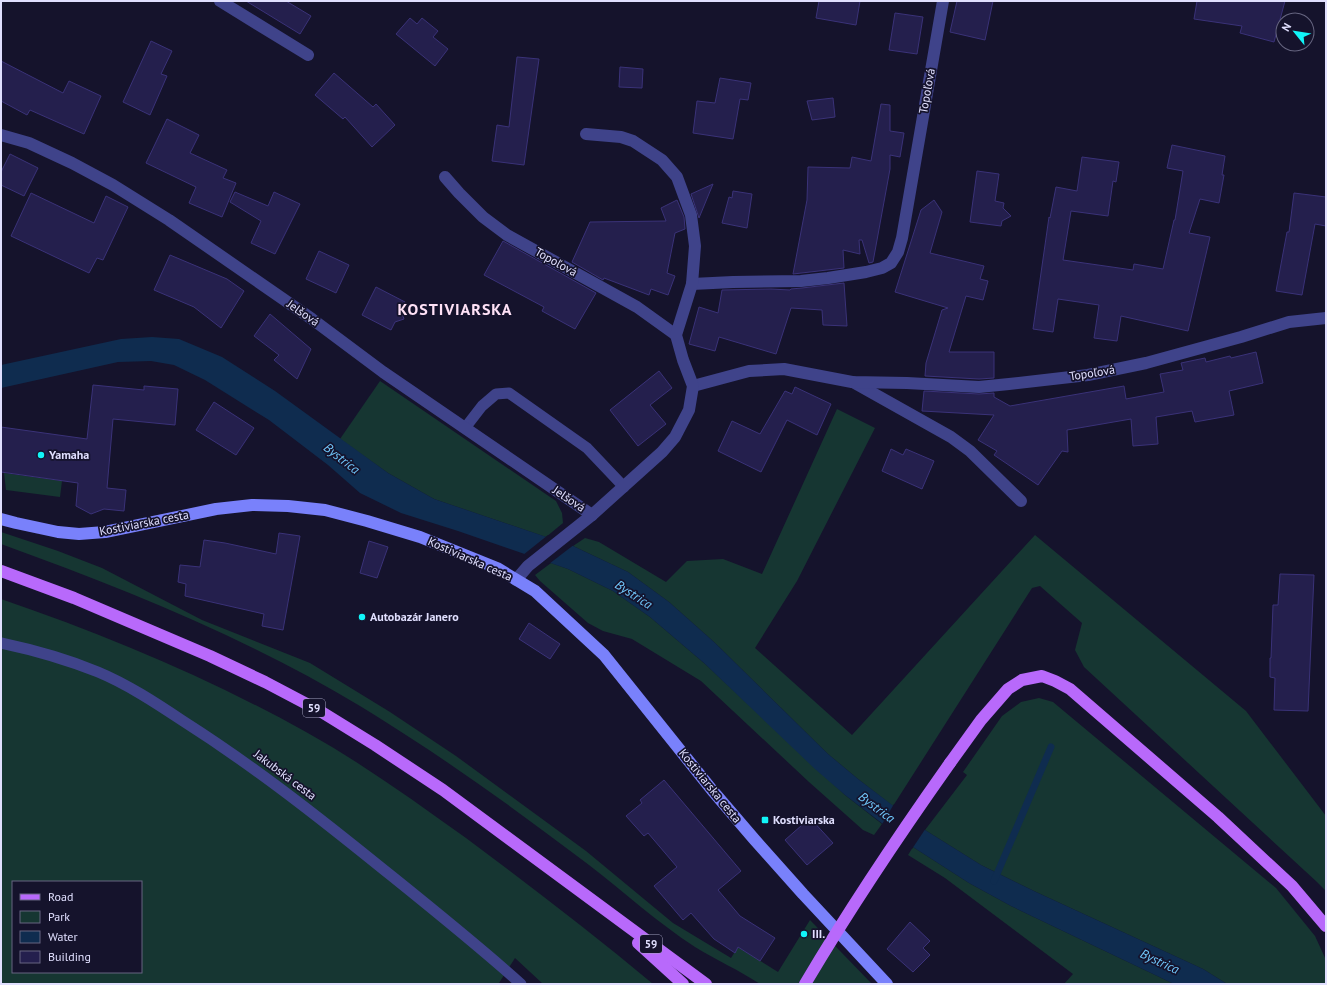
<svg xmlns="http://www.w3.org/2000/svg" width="1327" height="985" font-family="'PT Sans',sans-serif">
<rect width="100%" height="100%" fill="#15132c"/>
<g fill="#163632" fill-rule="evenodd">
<polygon points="380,381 556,501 562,513 563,523 546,537 434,499 388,473 340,439"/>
<polygon points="837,409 875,428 797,581 755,648 852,735 1035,535 1246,711 1326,816 1326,891 1317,882 1084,667 1075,650 1082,623 1040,586 1032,588 893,806 858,779 828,754 714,642 669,602 628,572 573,546 585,538 599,542 666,582 687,561 723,559 762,574"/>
<polygon points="4,473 62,481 60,497 6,490"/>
<path d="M1,532L58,551L102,568L202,620L310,663L390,712L456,756L586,851L673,923L731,958L738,947L778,972L810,920L872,984H760C739,970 716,960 695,947C658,923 624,892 589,865C531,821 471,777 409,737C393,727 377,716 360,706C247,638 125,589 1,544Z"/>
<polygon points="551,563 568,569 613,591 650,617 704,663 845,795 882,824 874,835 863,830 809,782 701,681 632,639 603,631 588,623 540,581 535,575"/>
<path d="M1,599C106,635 209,678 306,732C362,763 414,801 466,838C529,885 592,933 653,984H543L515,958L499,983L500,984H1ZM13,882H141V972H13Z"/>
<polygon points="1039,698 1053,702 1276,888 1315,936 1326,960 1326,984 1227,984 1203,969 1036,892 981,865 925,830 967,775 963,772 1002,716 1021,702"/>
<polygon points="913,847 969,883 1011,906 1174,984 1064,984 1073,974 945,878 908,855"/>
</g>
<polygon fill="#0f2c4f" points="152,337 179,339 222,357 275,391 388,473 434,499 573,546 628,572 669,602 714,642 828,754 858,779 925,830 981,865 1036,892 1203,969 1227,984 1174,984 1011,906 969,883 913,847 845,795 815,769 704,663 650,617 613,591 568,569 458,531 401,513 360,493 328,465 269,420 205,380 174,365 151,361 118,362 1,388 1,365 121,339"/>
<g fill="#15132c">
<polygon points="548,535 575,544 549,564 523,555"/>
<polygon points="894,804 926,828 912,849 881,826"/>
</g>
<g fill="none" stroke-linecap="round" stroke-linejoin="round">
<polyline stroke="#0f2c4f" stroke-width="7" points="994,881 1051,747"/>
</g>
<g fill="#241f4d" stroke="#3a3278">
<polygon points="246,1 286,1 311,16 300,34"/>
<polygon points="819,1 860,1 856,25 816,18"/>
<polygon points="957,1 993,1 985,40 950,32"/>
<polygon points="1197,1 1285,1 1274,42 1240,33 1242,26 1194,19"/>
<polygon points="895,13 923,17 917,54 889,50"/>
<polygon points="410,18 417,24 422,18 438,31 433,37 448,49 435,66 396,34"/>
<polygon points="151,41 172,51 161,74 167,76 150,115 123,102"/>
<polygon points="517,57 539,59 524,165 492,161 497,125 509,127"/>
<polygon points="1,61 63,93 69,81 101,96 84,134 30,110 27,115 1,101"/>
<polygon points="620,67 643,69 642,88 619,87"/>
<polygon points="334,73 373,107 376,104 395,125 372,147 345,117 343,119 315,95"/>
<polygon points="720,78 751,83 748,100 740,99 733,139 693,133 697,101 715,103"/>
<polygon points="833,98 835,117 812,120 807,101"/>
<polygon points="881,104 890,105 890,131 904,133 900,157 890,155 890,169 873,262 869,263 862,240 859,240 860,254 843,250 844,268 793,274 807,200 808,167 850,168 852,157 871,161"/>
<polygon points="167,119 199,135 190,153 227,170 223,178 236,183 222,217 189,203 196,187 146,163"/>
<polygon points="1172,145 1225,156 1222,175 1224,175 1219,203 1200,199 1189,233 1210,237 1188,331 1121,316 1117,341 1094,338 1099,305 1058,299 1053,332 1033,329 1049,217 1050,218 1056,187 1077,191 1082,157 1119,162 1116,182 1113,181 1108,216 1071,211 1063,260 1133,270 1134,264 1163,269 1174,220 1175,220 1183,171 1167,168"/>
<polygon points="10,154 38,168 24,196 1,185 1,172"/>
<polygon points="977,171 999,174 995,201 1004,203 1003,208 1011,216 1002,221 1001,226 970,222"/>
<polygon points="713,184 699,218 691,194"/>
<polygon points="733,191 752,194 747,228 722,223 729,197 732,198"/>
<polygon points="235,192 268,206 274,192 300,204 275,254 251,243 261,221 230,202"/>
<polygon points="31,193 94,223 106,196 128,207 103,260 97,258 89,273 11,236"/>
<polygon points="1294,193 1326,197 1326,226 1315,224 1302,295 1276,291 1287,232 1289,232"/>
<polygon points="677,200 684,217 685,229 675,233 667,273 675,276 668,295 651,289 649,295 604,278 603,280 572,262 590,222 666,221 661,208"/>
<polygon points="934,200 942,212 930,253 984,266 980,279 988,281 983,300 966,296 949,352 994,352 994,378 979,379 925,376 926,363 942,310 948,308 895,292 921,210"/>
<polygon points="503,241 596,293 575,329 542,311 544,307 484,275"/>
<polygon points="319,251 349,265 336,293 306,279"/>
<polygon points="170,255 227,279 244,291 221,328 194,307 154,290"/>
<polygon points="844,283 847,326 823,325 822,310 791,308 776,354 719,337 715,351 689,344 699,307 718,313 722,290 771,289 790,290 791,289 802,288"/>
<polygon points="376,287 405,302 401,310 404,319 395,322 391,330 362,315"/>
<polygon points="270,314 311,349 297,379 274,360 279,355 254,336"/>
<polygon points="1256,352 1263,383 1229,391 1234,415 1195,422 1192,411 1156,417 1158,444 1133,446 1131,419 1067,430 1068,452 1062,451 1038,485 994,455 997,451 978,440 994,415 922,411 924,391 979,394 994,393 994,397 1010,406 1124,386 1126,399 1164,392 1160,374 1183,370 1181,363 1205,358 1206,362 1230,356 1231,358"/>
<polygon points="659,371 672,388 650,405 666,424 638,446 610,410"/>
<polygon points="93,385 144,390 144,386 178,389 175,425 113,419 107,488 126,490 124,511 104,509 91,514 76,506 78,483 1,472 1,427 87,439"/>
<polygon points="795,387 831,404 817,435 787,420 761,472 718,451 732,421 760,434 785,391 792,394"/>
<polygon points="214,402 254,428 236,455 196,430"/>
<polygon points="891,449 903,455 906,449 934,461 922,489 882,471"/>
<polygon points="279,533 300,536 283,630 262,626 264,614 185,596 186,584 178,582 180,565 200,567 204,540 225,543 276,554"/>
<polygon points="369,541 388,547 377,578 360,573"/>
<polygon points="1280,574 1314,575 1308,711 1274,710 1275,678 1270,677 1270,658 1271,658 1273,605 1278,605"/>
<polygon points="529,623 560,644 550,659 519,639"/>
<polygon points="664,780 741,871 718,890 740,916 775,938 760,961 738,947 735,953 714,939 691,913 683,920 654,886 677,867 648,833 644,836 626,816 642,803 640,800"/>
<polygon points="810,818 833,843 807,865 785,840"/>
<polygon points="910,922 930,941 923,948 930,955 913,972 887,949"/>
</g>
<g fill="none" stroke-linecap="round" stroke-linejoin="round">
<g stroke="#3f438a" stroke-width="11">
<polyline points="465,428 482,406 496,394 509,393 587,448 624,487"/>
<path d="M1,643C34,650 66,659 98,672C127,684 156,703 183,721C249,763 307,808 368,857C420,899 472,940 521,984"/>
</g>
<g stroke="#3f438a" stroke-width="12">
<polyline points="220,1 308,55"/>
<polyline points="1,135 29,143 72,163 113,185 169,220 312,319 383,372 592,515"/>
<polyline points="445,177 459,193 483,217 507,235 637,307 676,335"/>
<polyline points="692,284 733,282 801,281 828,278 866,272 882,268 891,263 898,252 902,238 943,1"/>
<polyline points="853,382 951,437 970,451 1021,501"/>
<polyline points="693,386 749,371 784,369 852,382 907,383 979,387 1009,384 1088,375 1146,363 1241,337 1289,322 1326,318"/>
<polyline points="516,580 528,566 592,515 662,452 675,437 689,410 693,386 683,360 676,335 692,284 695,246 691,215 677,177 662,160 633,141 621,137 586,134"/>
</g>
<polyline stroke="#7981fb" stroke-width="12" points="1,519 16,523 58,532 79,534 105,532 216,509 252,505 288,506 325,510 367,521 420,537 497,568 535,591 604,655 712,790 754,839 803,894 887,984"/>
<g stroke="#b869fb" stroke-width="12">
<polyline points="1,571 74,598 210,656 265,682 320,711 375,745 443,790 706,984"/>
<polyline points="950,763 981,720 1008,689 1022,680 1042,676 1055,681 1070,689 1218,817 1292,886 1326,926"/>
<polyline points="638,943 683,984"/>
</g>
<path stroke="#b869fb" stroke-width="12" d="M805,984C850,908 899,835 950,763"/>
</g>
<g fill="#11f5f8" stroke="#15132c" stroke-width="1.5">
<circle cx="41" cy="455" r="4"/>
<circle cx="362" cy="617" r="4"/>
<rect x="761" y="816" width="8" height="8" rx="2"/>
<circle cx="804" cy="934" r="4"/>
</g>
<g text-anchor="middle" stroke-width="3.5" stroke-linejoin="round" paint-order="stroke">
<g fill="#15132c" stroke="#a3a2bf" stroke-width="1">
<rect x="303" y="699" width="22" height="18" rx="3"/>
<rect x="640" y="935" width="22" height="18" rx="3"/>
</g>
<g font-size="11" font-weight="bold" fill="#e0dffe">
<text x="314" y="712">59</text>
<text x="651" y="948">59</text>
</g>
<g font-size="12" fill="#e0dffe" stroke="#15132c">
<text transform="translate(927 91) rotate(-80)" y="4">Topoľová</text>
<text transform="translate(556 262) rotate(29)" y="4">Topoľová</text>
<text transform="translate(303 313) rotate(35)" y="4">Jelšová</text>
<text transform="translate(1092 373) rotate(-9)" y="4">Topoľová</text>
<text transform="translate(569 499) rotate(34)" y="4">Jelšová</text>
<text transform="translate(144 523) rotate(-11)" y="4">Kostiviarska cesta</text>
<text transform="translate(470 559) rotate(24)" y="4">Kostiviarska cesta</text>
<text transform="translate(285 775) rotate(37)" y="4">Jakubská cesta</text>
<text transform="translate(710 786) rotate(51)" y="4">Kostiviarska cesta</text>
</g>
<g font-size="12" font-weight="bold" fill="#e0dffe" stroke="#15132c" text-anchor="start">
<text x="49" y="459">Yamaha</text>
<text x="370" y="621">Autobazár Janero</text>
<text x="773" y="824">Kostiviarska</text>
<text x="812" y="938">III.</text>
</g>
<g font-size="13" font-style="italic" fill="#70c7fb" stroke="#15132c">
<text transform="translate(342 458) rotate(38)" y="5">Bystrica</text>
<text transform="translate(634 594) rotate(33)" y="5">Bystrica</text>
<text transform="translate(877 807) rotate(37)" y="5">Bystrica</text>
<text transform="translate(1160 961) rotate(25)" y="5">Bystrica</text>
</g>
<g font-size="16" font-weight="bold" letter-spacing="1" fill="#fee1f6" stroke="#15132c">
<text x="455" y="315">KOSTIVIARSKA</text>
</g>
</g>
<rect width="1327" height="985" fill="none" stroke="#e0dffe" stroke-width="4"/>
<rect x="12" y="881" width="130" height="92" fill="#15132c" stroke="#666580"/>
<rect x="20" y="894" width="20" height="6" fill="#b869fb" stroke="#666580"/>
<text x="48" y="901" font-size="12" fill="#e0dffe">Road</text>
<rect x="20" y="911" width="20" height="12" fill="#163632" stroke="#666580"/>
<text x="48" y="921" font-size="12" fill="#e0dffe">Park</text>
<rect x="20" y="931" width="20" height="12" fill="#0f2c4f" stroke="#666580"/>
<text x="48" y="941" font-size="12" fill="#e0dffe">Water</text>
<rect x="20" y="951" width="20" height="12" fill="#241f4d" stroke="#666580"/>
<text x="48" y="961" font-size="12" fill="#e0dffe">Building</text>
<g transform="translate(1295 32) rotate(300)"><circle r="19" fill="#15132c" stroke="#666580"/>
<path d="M0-3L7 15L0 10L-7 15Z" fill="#11f5f8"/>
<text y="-6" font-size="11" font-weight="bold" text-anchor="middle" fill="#e0dffe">N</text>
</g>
</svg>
